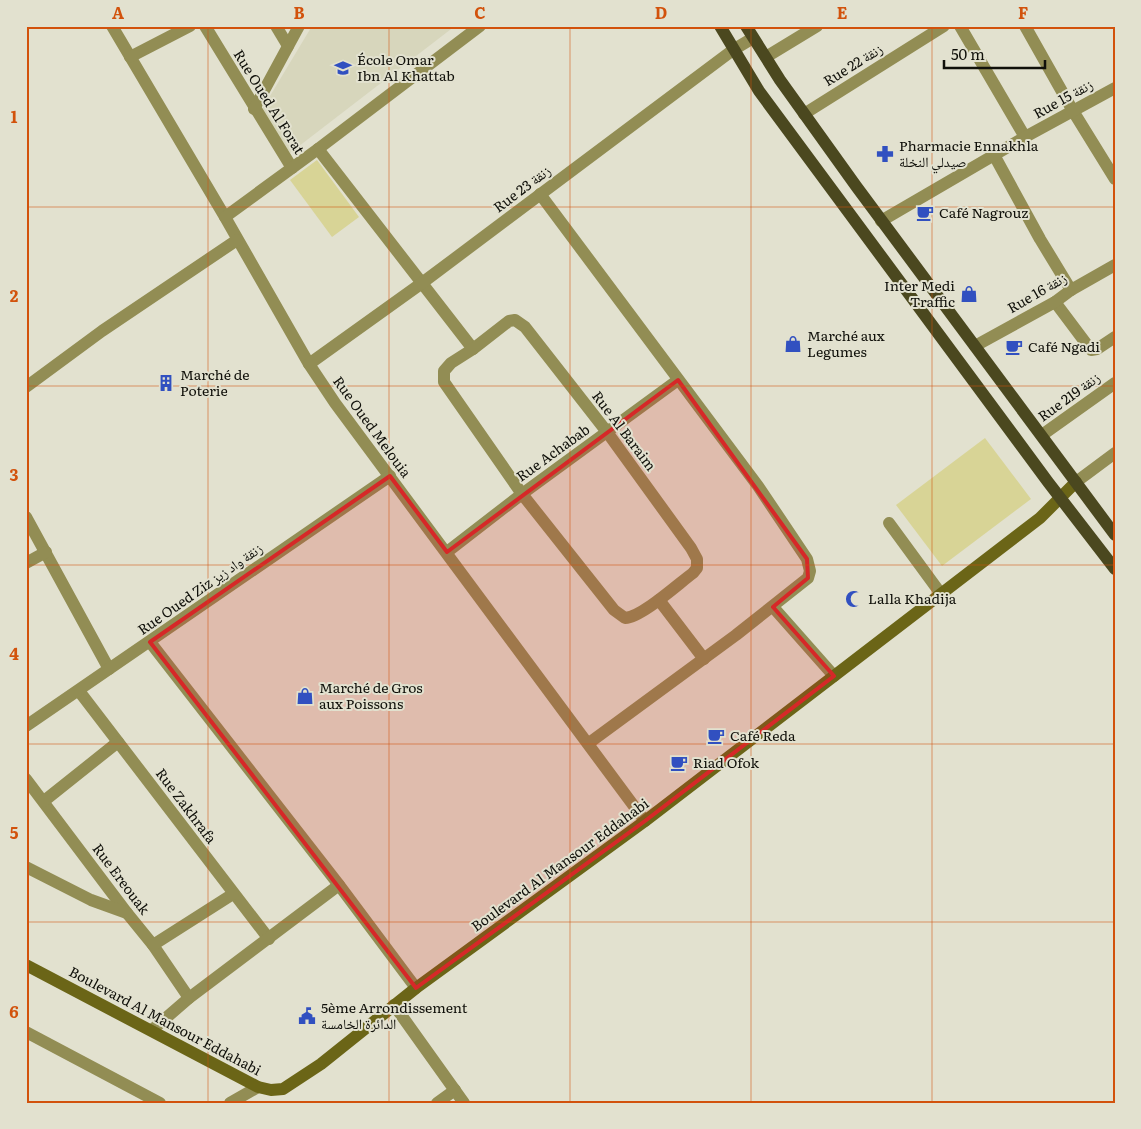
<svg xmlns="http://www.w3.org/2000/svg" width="1141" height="1129" font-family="Literata,'Noto Naskh Arabic',serif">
<rect width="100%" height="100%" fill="#e2e1cf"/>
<polygon fill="#d7d6bc" points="312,26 455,26 290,153 261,111"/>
<g fill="#d8d496">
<polygon points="317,160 359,217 332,237 290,180"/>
<polygon points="985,438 1031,499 942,566 896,505"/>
</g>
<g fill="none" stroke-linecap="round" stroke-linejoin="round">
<g stroke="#928d54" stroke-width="12">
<polyline points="112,26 225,217 309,364 335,403 645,821"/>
<polyline points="205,26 292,168"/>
<polyline points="276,26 288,46"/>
<polyline points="960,26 1025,137"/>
<polyline points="1025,26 1073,111 1115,179"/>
<polyline points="130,57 190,26"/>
<polyline points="766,57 817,26"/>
<polyline points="254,109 299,26"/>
<polyline points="804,114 944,26"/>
<polyline points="318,149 473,349"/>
<polyline points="994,155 1040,239 1071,290"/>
<polyline points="540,194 758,486 807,559 810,571 808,578 736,635 589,743"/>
<polyline points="225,217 318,149 480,26"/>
<polyline points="881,221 1025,137 1115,88"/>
<polyline points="1055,302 1091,350 1097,349 1115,337"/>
<path d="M515,320L525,327L607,432L691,548L697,559V568L693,573C678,584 642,617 625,618L614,610L522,494L444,382V371L451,363L473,349L509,321Z"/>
<polyline points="975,346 1055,302 1071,290 1115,265"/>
<polyline points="309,364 422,283 733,50 753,38"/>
<polyline points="26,387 102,331 237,240"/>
<polyline points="1042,435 1115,383"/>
<polyline points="1076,482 1115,453"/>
<polyline points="26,517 109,669"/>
<polyline points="889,523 941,594"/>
<polyline points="447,552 522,494 678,380"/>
<polyline points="26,563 46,552"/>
<polyline points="659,600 704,659"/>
<polyline points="773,607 834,676"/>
<polyline points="150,642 339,885 416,988"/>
<polyline points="79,691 269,939"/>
<polyline points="26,726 390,476"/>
<polyline points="26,779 127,913 153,945 189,998"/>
<polyline points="44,801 118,742"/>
<polyline points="26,867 91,900 127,913"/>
<polyline points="153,945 233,894"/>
<polyline points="152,1030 189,998 339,885"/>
<polyline points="26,1032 160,1103"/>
<polyline points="230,1103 258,1087"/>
<polyline points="437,1103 455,1090"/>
</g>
<polyline stroke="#928d54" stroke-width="12" points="394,1005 464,1103"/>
<polyline stroke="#6b6517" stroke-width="12" points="26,965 258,1087 271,1090 283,1089 321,1064 416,988 645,821 1040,518 1076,482"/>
<g stroke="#4b481f" stroke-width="12">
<polyline points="720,26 759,91 1048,482 1115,569"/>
<polyline points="746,26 780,80 856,186 1115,535"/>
</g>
</g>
<path fill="#d62828" fill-opacity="0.2" stroke="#d62828" stroke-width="4" stroke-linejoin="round" d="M678,380L807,559L808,578L773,607L834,676L645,821L416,988L150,642L390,476L447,552Z"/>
<path fill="none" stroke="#d2520c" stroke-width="1" stroke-opacity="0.55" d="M208,26V1103M389,26V1103M570,26V1103M751,26V1103M932,26V1103M26,207H1115M26,386H1115M26,565H1115M26,744H1115M26,922H1115"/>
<defs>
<g id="school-bare" transform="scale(1.35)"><path d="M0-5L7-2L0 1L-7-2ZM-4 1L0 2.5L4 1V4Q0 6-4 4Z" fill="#3150c0" stroke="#e2e1cf" stroke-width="2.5" paint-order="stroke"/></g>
<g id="pharmacy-bare" transform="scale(1.35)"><path d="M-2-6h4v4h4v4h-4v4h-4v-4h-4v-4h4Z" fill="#3150c0" stroke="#e2e1cf" stroke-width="2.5" paint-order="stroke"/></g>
<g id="cafe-bare" transform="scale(1.35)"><path d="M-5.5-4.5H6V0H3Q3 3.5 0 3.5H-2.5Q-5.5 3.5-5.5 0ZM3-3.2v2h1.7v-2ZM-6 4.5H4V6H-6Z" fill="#3150c0" stroke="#e2e1cf" stroke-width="2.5" paint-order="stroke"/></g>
<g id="shop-bare" transform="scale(1.35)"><path d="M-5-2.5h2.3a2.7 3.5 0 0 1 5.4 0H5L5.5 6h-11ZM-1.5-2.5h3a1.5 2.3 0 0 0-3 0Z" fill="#3150c0" stroke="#e2e1cf" stroke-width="2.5" paint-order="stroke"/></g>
<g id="building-bare" transform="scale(1.35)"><path d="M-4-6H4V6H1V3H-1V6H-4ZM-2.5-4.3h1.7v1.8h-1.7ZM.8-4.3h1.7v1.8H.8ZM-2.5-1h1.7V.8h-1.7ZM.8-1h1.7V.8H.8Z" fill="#3150c0" stroke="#e2e1cf" stroke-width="2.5" paint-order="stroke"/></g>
<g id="mosque-bare" transform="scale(1.35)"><path d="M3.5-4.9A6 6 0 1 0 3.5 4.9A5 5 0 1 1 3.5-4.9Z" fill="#3150c0" stroke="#e2e1cf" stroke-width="2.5" paint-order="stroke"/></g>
<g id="civic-bare" transform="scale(1.35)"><path d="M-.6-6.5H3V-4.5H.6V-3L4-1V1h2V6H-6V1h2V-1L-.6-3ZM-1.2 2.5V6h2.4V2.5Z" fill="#3150c0" stroke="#e2e1cf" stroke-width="2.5" paint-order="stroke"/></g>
</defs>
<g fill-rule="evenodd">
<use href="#school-bare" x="343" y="68"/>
<use href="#pharmacy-bare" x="885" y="154"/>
<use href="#cafe-bare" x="925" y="213"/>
<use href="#shop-bare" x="969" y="294"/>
<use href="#shop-bare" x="793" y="344"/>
<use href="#cafe-bare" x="1014" y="347"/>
<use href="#building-bare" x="166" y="383"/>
<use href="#mosque-bare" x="854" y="599"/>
<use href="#shop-bare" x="305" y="696"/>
<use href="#cafe-bare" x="716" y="736"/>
<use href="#cafe-bare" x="679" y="763"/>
<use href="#civic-bare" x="307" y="1016"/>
</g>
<g text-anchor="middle" stroke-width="4" stroke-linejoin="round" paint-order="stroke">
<g font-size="14" fill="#10100a" stroke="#e2e1cf" text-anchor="start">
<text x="357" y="65">École Omar<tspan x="357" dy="16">Ibn Al Khattab</tspan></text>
<text x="899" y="151">Pharmacie Ennakhla<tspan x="899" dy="16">صيدلي النخلة</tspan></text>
<text x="939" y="218">Café Nagrouz</text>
<text x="955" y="291" text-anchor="end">Inter Medi<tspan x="955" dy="16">Traffic</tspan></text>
<text x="807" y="341">Marché aux<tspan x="807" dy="16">Legumes</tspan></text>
<text x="1028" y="352">Café Ngadi</text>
<text x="180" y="380">Marché de<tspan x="180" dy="16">Poterie</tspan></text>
<text x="868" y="604">Lalla Khadija</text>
<text x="319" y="693">Marché de Gros<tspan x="319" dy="16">aux Poissons</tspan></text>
<text x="730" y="741">Café Reda</text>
<text x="693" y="768">Riad Ofok</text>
<text x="321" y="1013">5ème Arrondissement<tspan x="321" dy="16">الدائرة الخامسة</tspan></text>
</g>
<g font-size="14" fill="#10100a" stroke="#e2e1cf">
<text transform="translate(853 65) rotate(-32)" y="5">Rue 22 زنقة</text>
<text transform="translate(1063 99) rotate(-29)" y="5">Rue 15 زنقة</text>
<text transform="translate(269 102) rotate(58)" y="5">Rue Oued Al Forat</text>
<text transform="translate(522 189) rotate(-37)" y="5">Rue 23 زنقة</text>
<text transform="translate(1037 293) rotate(-30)" y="5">Rue 16 زنقة</text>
<text transform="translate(1069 397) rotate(-36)" y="5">Rue 219 زنقة</text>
<text transform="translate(372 427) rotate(54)" y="5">Rue Oued Melouia</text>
<text transform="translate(624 431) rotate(53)" y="5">Rue Al Baraim</text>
<text transform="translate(553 453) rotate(-36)" y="5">Rue Achabab</text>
<text transform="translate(200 589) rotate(-35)" y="5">Rue Oued Ziz زنقة واد زيز</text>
<text transform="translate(186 806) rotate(53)" y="5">Rue Zakhrafa</text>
<text transform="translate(560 865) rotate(-36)" y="5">Boulevard Al Mansour Eddahabi</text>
<text transform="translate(121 879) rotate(53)" y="5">Rue Ereouak</text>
<text transform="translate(165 1021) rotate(28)" y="5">Boulevard Al Mansour Eddahabi</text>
</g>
</g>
<rect width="1141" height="1129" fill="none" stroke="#e2e1cf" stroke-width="55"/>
<path d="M944 60v8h101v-8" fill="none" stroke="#10100a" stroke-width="2.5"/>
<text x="951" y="60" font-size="15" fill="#10100a" stroke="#e2e1cf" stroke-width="4" paint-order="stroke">50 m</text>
<rect x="28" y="28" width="1086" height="1074" fill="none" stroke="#d2520c" stroke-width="2"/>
<g font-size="16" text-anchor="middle" font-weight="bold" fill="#d2520c">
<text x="118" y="19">A</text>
<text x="299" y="19">B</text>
<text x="480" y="19">C</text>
<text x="661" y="19">D</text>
<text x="842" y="19">E</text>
<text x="1023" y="19">F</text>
<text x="14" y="123">1</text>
<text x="14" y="302">2</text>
<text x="14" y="481">3</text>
<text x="14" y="660">4</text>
<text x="14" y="839">5</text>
<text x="14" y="1018">6</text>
</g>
</svg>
